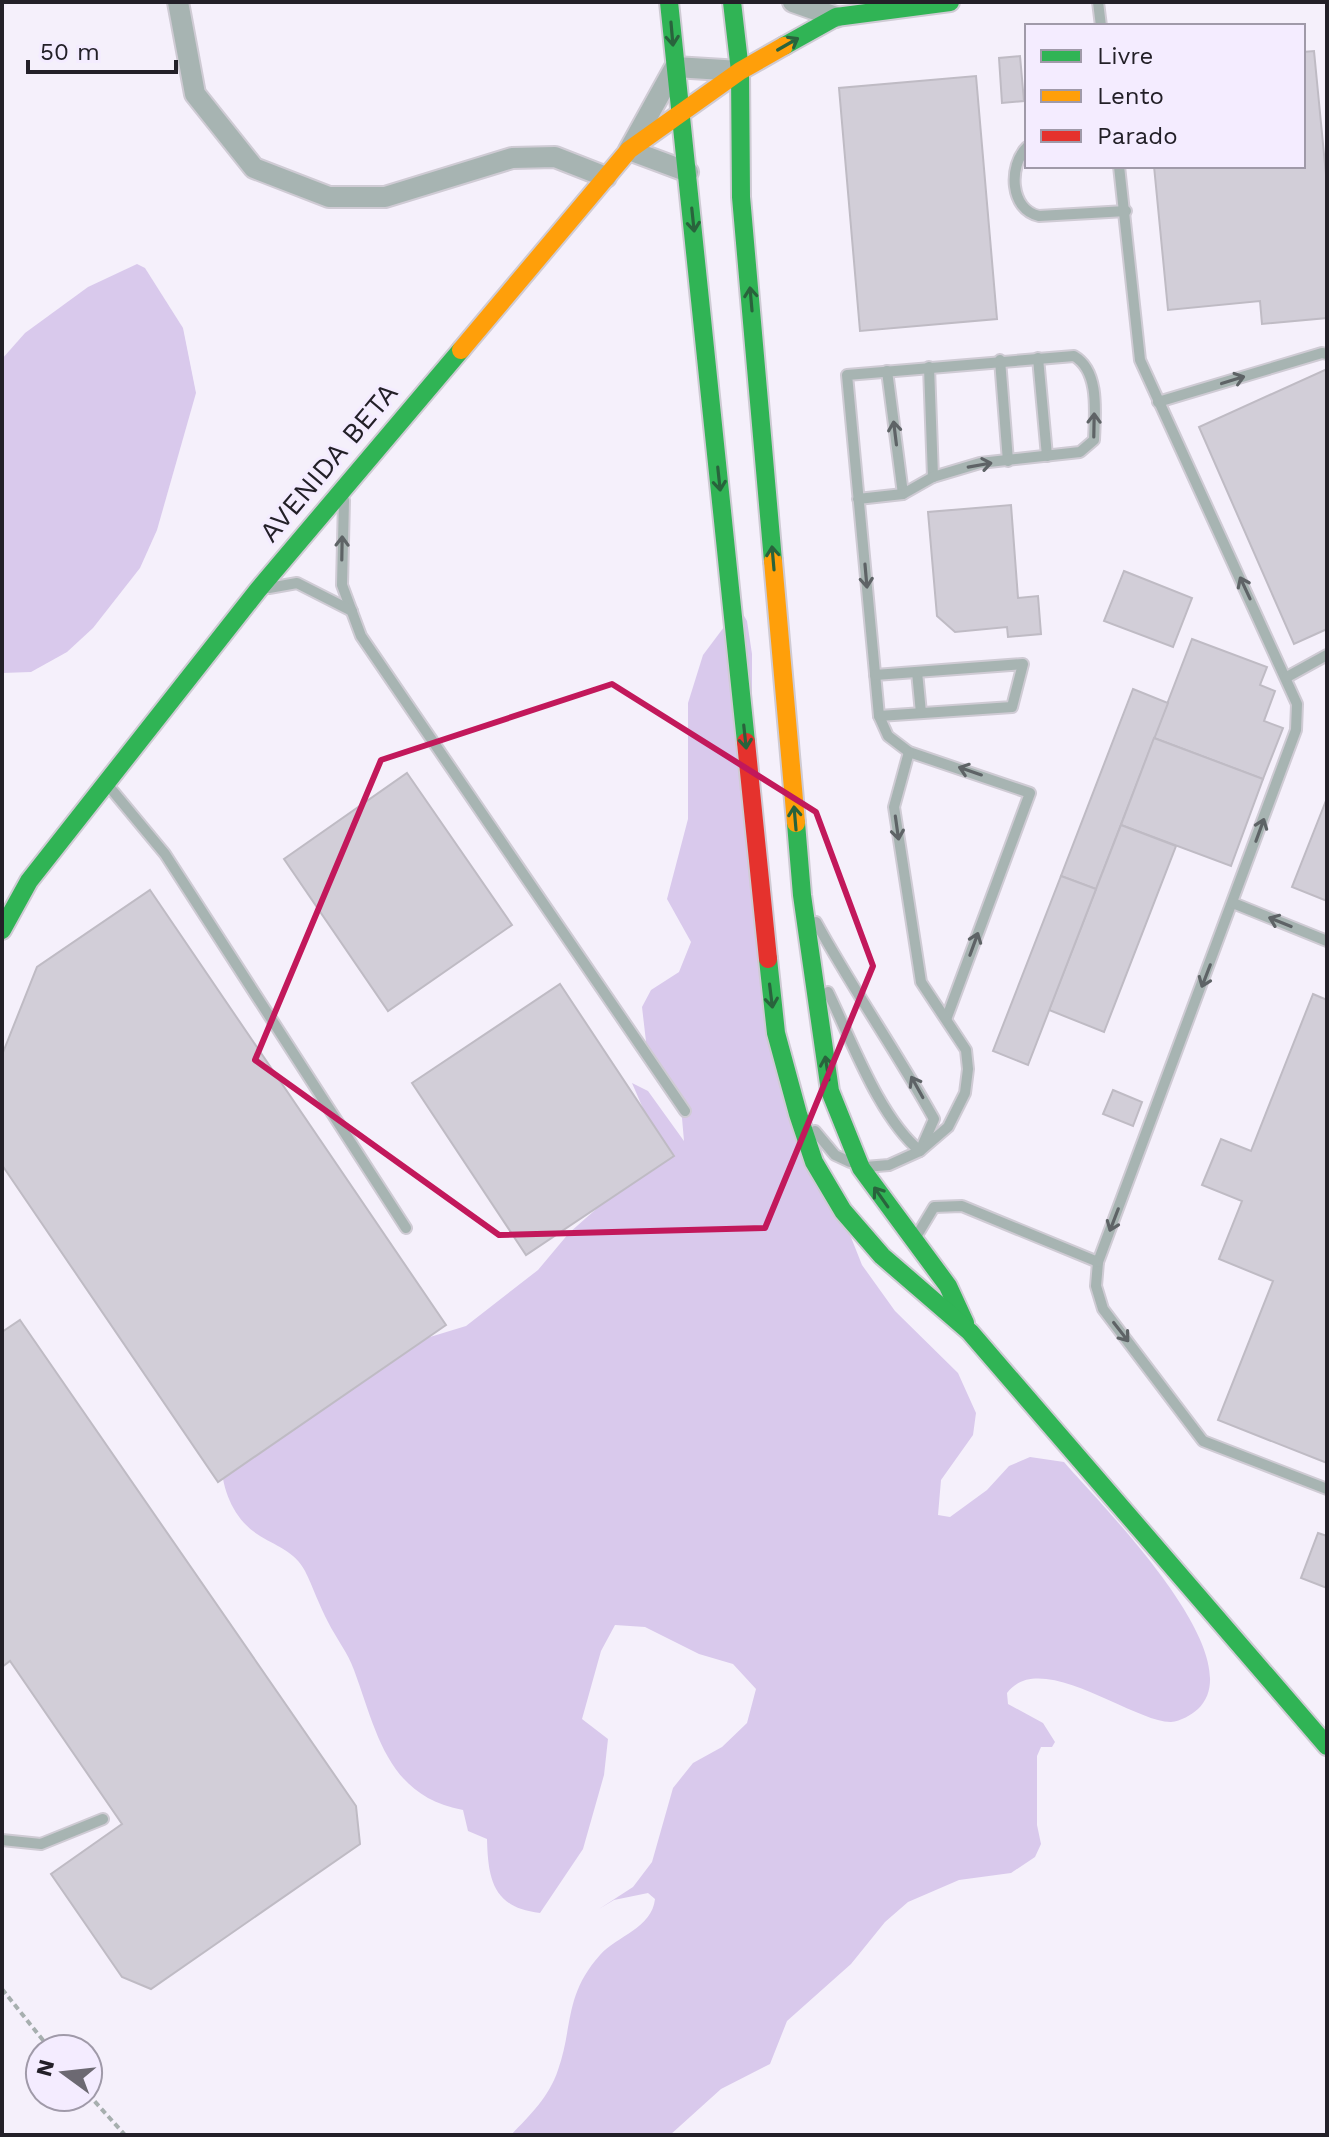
<svg xmlns="http://www.w3.org/2000/svg" width="1329" height="2137" font-family="'Work Sans',sans-serif">
<rect width="100%" height="100%" fill="#f5f0fb"/>
<g fill="#d9c9ec">
<polygon points="137,264 145,268 183,328 196,393 157,530 140,568 93,628 67,652 31,672 2,673 2,359 25,333 88,287"/>
<path d="M739,607L747,621L752,654V731L778,1053L862,1265L895,1311L958,1373L976,1413L973,1435L941,1480L938,1515L950,1517L987,1490L1009,1466L1030,1457L1064,1462C1099,1503 1254,1656 1198,1709C1191,1715 1181,1721 1171,1722C1134,1723 1040,1648 1007,1693L1008,1704L1043,1723L1055,1742L1052,1747H1041L1037,1756V1825L1041,1844L1035,1857L1011,1873L959,1880L908,1902L885,1922L851,1964L787,2021L770,2064L721,2089L670,2135H511C530,2115 549,2097 558,2070C573,2028 564,1995 600,1955C617,1936 652,1928 655,1899L648,1893L614,1900L599,1909L633,1887L652,1862L673,1788L693,1763L722,1747L747,1723L756,1689L733,1664L699,1654L645,1627L615,1625L601,1651L582,1719L608,1739L604,1775L583,1849L540,1913C493,1908 488,1879 487,1839L468,1831L463,1810C387,1796 377,1732 354,1670C348,1653 336,1638 328,1622C319,1605 313,1587 305,1571C295,1551 275,1546 257,1534C233,1518 222,1489 221,1461L394,1348L466,1326L538,1270L569,1233L637,1173L654,1134L632,1083L648,1091L684,1141L682,1118L647,1050L642,1007L651,990L679,972L691,942L667,899L688,819V703L703,655Z"/>
</g>
<g fill="#d2ced8" stroke="#bfbbc4" stroke-width="2">
<polygon points="1314,51 1327,185 1327,318 1262,324 1260,301 1168,310 1154,166 1303,166 1303,52"/>
<polygon points="1020,56 1024,101 1002,103 999,58"/>
<polygon points="976,76 997,319 860,331 839,88"/>
<polygon points="1327,369 1327,629 1294,644 1199,427"/>
<polygon points="1011,505 1018,598 1038,596 1041,634 1008,637 1007,627 955,632 937,616 928,512"/>
<polygon points="1124,571 1192,598 1173,647 1104,621"/>
<polygon points="1192,639 1267,667 1260,685 1275,691 1264,721 1283,728 1263,779 1154,738"/>
<polygon points="1133,689 1168,703 1096,889 1061,876"/>
<polygon points="1154,738 1263,779 1231,866 1121,825"/>
<polygon points="407,773 512,925 388,1011 284,859"/>
<polygon points="1327,798 1327,901 1292,887"/>
<polygon points="1121,825 1176,846 1104,1032 1049,1010"/>
<polygon points="1061,876 1096,889 1028,1065 993,1051"/>
<polygon points="150,890 446,1325 218,1482 2,1165 2,1055 37,967"/>
<polygon points="560,984 674,1156 526,1255 412,1083"/>
<polygon points="1313,994 1327,1000 1327,1463 1218,1420 1273,1281 1219,1259 1242,1201 1202,1185 1221,1139 1251,1151"/>
<polygon points="1113,1090 1142,1102 1133,1126 1103,1114"/>
<polygon points="20,1320 356,1806 360,1844 151,1989 122,1977 51,1874 122,1824 10,1661 2,1667 2,1332"/>
<polygon points="1318,1533 1327,1536 1327,1588 1301,1578"/>
</g>
<g fill="none" stroke-linecap="round" stroke-linejoin="round">
<g stroke="#cfcbd4" stroke-width="14">
<g id="lane">
<polyline points="1098,2 1101,26"/>
<path d="M1027,147C1008,166 1010,210 1039,216L1126,211"/>
<polyline points="1119,166 1140,360 1297,704 1296,730 1098,1262 1096,1286 1103,1309 1203,1441 1327,1489"/>
<polyline points="1038,358 1047,456"/>
<polyline points="1000,360 1008,461"/>
<polyline points="929,367 933,477"/>
<polyline points="887,371 903,494"/>
<polyline points="1158,402 1322,353 1327,354"/>
<path d="M858,499L903,494L933,477L980,463L1080,452L1094,440C1095,413 1100,371 1074,356L847,375L879,716L888,736L909,752L1030,793L947,1017"/>
<polyline points="344,500 342,585 361,636 685,1111"/>
<polyline points="269,588 297,583 352,611"/>
<polyline points="917,672 921,713"/>
<polyline points="875,675 1023,664 1012,707 879,716"/>
<polyline points="1287,677 1327,655"/>
<polyline points="107,784 165,854 406,1228"/>
<polyline points="1233,903 1327,941"/>
<path d="M816,922C853,990 897,1052 934,1119L920,1151L889,1165L865,1167"/>
<path d="M828,992C852,1041 879,1117 920,1151L948,1127L965,1093L968,1069L966,1050L921,982L894,807L909,752"/>
<polyline points="815,1131 835,1155 850,1162"/>
<polyline points="916,1237 934,1207 962,1206 1098,1262"/>
<polyline points="2,1840 41,1844 103,1819"/>
</g>
</g>
<g stroke="#cfcbd4" stroke-width="24">
<g id="street">
<polyline points="178,2 195,94 254,168 329,197 385,197 512,158 555,157 606,177"/>
<polyline points="793,2 836,17"/>
<polyline points="688,172 629,150 675,67 740,71"/>
</g>
</g>
<g stroke="#cfcbd4" stroke-width="22">
<g id="fast">
<polyline points="669,2 746,742"/>
<polyline points="732,2 740,71 741,197 773,561"/>
<polyline points="784,46 836,17 950,2"/>
<polyline points="796,823 802,895 830,1091 861,1168 948,1286 965,1323"/>
<polyline points="2,930 29,881 258,590 461,350"/>
<polyline points="768,959 776,1033 798,1114 814,1162 843,1211 882,1256 970,1332 1327,1746"/>
</g>
</g>
<g stroke="#cfcbd4" stroke-width="22">
<g id="slow">
<polyline points="461,350 629,150 740,71 784,46"/>
<polyline points="773,561 796,823"/>
</g>
</g>
<g stroke="#cfcbd4" stroke-width="22">
<polyline id="jam" points="746,742 768,959"/>
</g>
<g stroke="#a7afaf" stroke-width="4" stroke-dasharray="6 4" stroke-linecap="butt">
<polyline points="2,1989 50,2049"/>
<polyline points="88,2094 125,2135"/>
</g>
<use href="#lane" stroke="#a7b4b2" stroke-width="10"/>
<use href="#street" stroke="#a7b4b2" stroke-width="20"/>
<use href="#fast" stroke="#30b455" stroke-width="18"/>
<use href="#slow" stroke="#ff9f0a" stroke-width="18"/>
<use href="#jam" stroke="#e5322d" stroke-width="18"/>
</g>
<defs><path id="oneway-shaft" d="M-6 0H5M1.5-3L5.5 0L1.5 3" fill="none" stroke-width="1.6" stroke-linecap="round" stroke-linejoin="round" transform="scale(2)"/></defs>
<g stroke="#29633c">
<use href="#oneway-shaft" transform="translate(672 34) rotate(85)"/>
<use href="#oneway-shaft" transform="translate(788 44) rotate(-30)"/>
<use href="#oneway-shaft" transform="translate(693 220) rotate(84)"/>
<use href="#oneway-shaft" transform="translate(751 299) rotate(-95)"/>
<use href="#oneway-shaft" transform="translate(719 479) rotate(84)"/>
<use href="#oneway-shaft" transform="translate(773 558) rotate(-95)"/>
<use href="#oneway-shaft" transform="translate(745 737) rotate(84)"/>
<use href="#oneway-shaft" transform="translate(795 818) rotate(-95)"/>
<use href="#oneway-shaft" transform="translate(771 996) rotate(83)"/>
<use href="#oneway-shaft" transform="translate(827 1068) rotate(-99)"/>
<use href="#oneway-shaft" transform="translate(881 1197) rotate(-125)"/>
</g>
<g stroke="#5e6366">
<use href="#oneway-shaft" transform="translate(1233 380) rotate(-17)"/>
<use href="#oneway-shaft" transform="translate(1094 425) rotate(-89)"/>
<use href="#oneway-shaft" transform="translate(895 433) rotate(-97)"/>
<use href="#oneway-shaft" transform="translate(980 465) rotate(-10)"/>
<use href="#oneway-shaft" transform="translate(342 548) rotate(-89)"/>
<use href="#oneway-shaft" transform="translate(866 576) rotate(85)"/>
<use href="#oneway-shaft" transform="translate(1245 588) rotate(-115)"/>
<use href="#oneway-shaft" transform="translate(970 771) rotate(-161)"/>
<use href="#oneway-shaft" transform="translate(897 828) rotate(82)"/>
<use href="#oneway-shaft" transform="translate(1260 830) rotate(-70)"/>
<use href="#oneway-shaft" transform="translate(1280 922) rotate(-158)"/>
<use href="#oneway-shaft" transform="translate(974 944) rotate(-70)"/>
<use href="#oneway-shaft" transform="translate(1206 976) rotate(111)"/>
<use href="#oneway-shaft" transform="translate(917 1087) rotate(-119)"/>
<use href="#oneway-shaft" transform="translate(1114 1220) rotate(111)"/>
<use href="#oneway-shaft" transform="translate(1121 1332) rotate(52)"/>
</g>
<path fill="none" stroke="#c2185b" stroke-width="6" stroke-linejoin="round" d="M612,684L816,812L873,966L765,1228L499,1235L255,1060L381,760Z"/>
<g text-anchor="middle" stroke-width="6" stroke-linejoin="round" paint-order="stroke">
<g font-size="28" fill="#232028" stroke="#f4ecff">
<text transform="translate(328 462) rotate(-50)" y="10">AVENIDA BETA</text>
</g>
</g>
<rect width="1329" height="2137" fill="none" stroke="#232028" stroke-width="8"/>
<rect x="1025" y="24" width="280" height="144" fill="#f4ecff" stroke="#a09aa9" stroke-width="2"/>
<rect x="1041" y="50" width="40" height="12" fill="#30b455" stroke="#a09aa9" stroke-width="2"/>
<text x="1097" y="64" font-size="24" fill="#232028">Livre</text>
<rect x="1041" y="90" width="40" height="12" fill="#ff9f0a" stroke="#a09aa9" stroke-width="2"/>
<text x="1097" y="104" font-size="24" fill="#232028">Lento</text>
<rect x="1041" y="130" width="40" height="12" fill="#e5322d" stroke="#a09aa9" stroke-width="2"/>
<text x="1097" y="144" font-size="24" fill="#232028">Parado</text>
<g transform="translate(64 2073) rotate(285)"><circle r="38" fill="#f4ecff" stroke="#a09aa9" stroke-width="2"/>
<path d="M0-6L14 30L0 20L-14 30Z" fill="#6c6972"/>
<text y="-12" font-size="22" font-weight="bold" text-anchor="middle" fill="#232028">N</text>
</g>
<path d="M28 60v12h148v-12" fill="none" stroke="#232028" stroke-width="4"/>
<text x="40" y="60" font-size="24" fill="#232028" stroke="#f4ecff" stroke-width="6" paint-order="stroke">50 m</text>
</svg>
